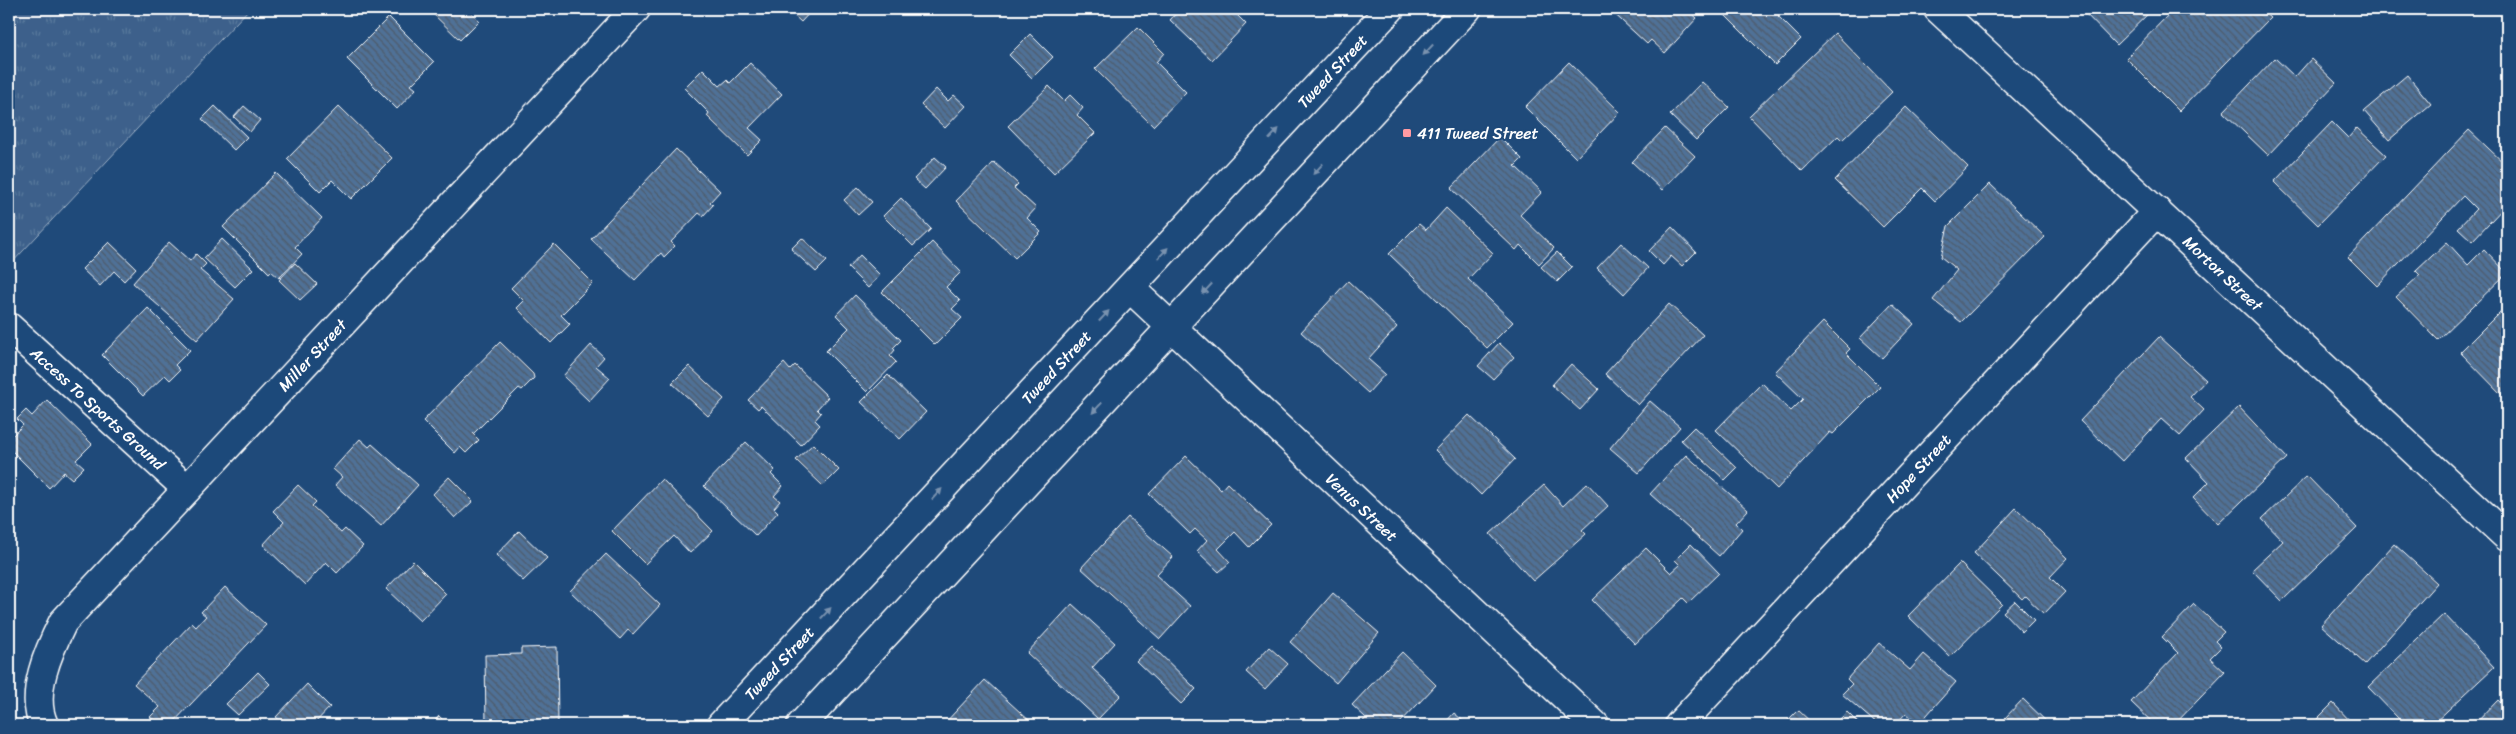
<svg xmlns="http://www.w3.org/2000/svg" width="2516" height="734" font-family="Sriracha,sans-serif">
<defs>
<pattern id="park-tufts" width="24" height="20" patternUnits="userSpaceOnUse" patternTransform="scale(1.25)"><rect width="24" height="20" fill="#3c618b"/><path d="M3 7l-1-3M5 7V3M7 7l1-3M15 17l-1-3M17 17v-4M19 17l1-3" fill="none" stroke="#59799c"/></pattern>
<pattern id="building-back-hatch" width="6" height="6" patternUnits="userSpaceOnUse" patternTransform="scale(1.25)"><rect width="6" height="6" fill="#507197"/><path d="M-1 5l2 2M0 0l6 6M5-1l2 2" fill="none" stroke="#4e5b6a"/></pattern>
</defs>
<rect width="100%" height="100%" fill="#1f4a7a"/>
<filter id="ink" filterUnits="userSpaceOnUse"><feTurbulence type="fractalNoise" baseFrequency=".02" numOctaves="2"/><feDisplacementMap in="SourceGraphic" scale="10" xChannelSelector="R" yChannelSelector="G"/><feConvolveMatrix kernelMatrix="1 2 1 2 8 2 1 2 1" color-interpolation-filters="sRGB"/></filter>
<g filter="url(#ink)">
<polygon fill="url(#park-tufts)" stroke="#9eb0c5" points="9,9 249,9 9,266"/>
<g fill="url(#building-back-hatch)" stroke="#fff">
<polygon points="428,9 472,9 470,11 479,21 460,40"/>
<polygon points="787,9 813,9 801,22"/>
<polygon points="1180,9 1231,9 1246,24 1212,60 1170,20"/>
<polygon points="1609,9 1687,9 1697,18 1665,53 1651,40 1647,44"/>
<polygon points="1719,9 1784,9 1778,16 1801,39 1775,65"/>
<polygon points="2081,9 2153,9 2116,45"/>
<polygon points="2174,9 2260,9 2270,18 2179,111 2126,58"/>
<polygon points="389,17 434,62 411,85 416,89 397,109 347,59"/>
<polygon points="1138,27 1164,53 1156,62 1186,92 1153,126 1095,69"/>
<polygon points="1835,33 1892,92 1842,140 1838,136 1802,171 1749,116"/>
<polygon points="1030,34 1053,57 1032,78 1009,55"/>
<polygon points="2275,58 2295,77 2311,59 2336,83 2268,155 2223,112"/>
<polygon points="1569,62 1620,112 1576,158 1525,107"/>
<polygon points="750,63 782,94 749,128 762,140 747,155 707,116 709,113 684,88 703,69 720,86 727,80 730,83"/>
<polygon points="2407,75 2431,104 2389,140 2364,111"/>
<polygon points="1702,82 1729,107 1696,140 1670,115"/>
<polygon points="1049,86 1064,101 1070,95 1083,108 1077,115 1095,133 1054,173 1008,126"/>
<polygon points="936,89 948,101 954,95 966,106 945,128 921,105"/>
<polygon points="215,106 247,137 234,150 202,119"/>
<polygon points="244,106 260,120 250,132 234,117"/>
<polygon points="339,106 392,158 351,199 332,180 320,192 287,159"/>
<polygon points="1906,107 1968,167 1935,201 1922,188 1883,227 1835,180"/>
<polygon points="2332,122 2348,138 2357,128 2386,155 2318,225 2274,182"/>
<polygon points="1665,128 1695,156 1662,190 1632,162"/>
<polygon points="2469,130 2507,166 2507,204 2472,241 2458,228 2476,209 2463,196 2377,286 2348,257"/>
<polygon points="1500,137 1522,159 1515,166 1542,192 1520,215 1554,248 1539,264 1520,245 1516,250 1451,188"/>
<polygon points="676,149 720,191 710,202 713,205 703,216 699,213 671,242 675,246 664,257 661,253 635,280 591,239"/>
<polygon points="935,157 946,167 925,189 914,179"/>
<polygon points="994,162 1018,184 1014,188 1036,208 1027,218 1041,232 1015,258 956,201"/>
<polygon points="276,173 322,218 295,247 302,254 279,278 271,271 269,273 223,227"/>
<polygon points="1990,184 2045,237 1961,322 1933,300 1957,270 1941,257 1948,226"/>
<polygon points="858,187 872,202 858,215 844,200"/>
<polygon points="901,198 931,229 913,246 883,216"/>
<polygon points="1446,208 1493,253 1468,279 1513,322 1487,348 1389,254 1419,224 1426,230"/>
<polygon points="1672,227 1696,252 1682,266 1671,256 1663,265 1649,251"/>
<polygon points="802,238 827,261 816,272 791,249"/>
<polygon points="222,239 253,269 235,287 204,258"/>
<polygon points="109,242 136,268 124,281 114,271 100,286 82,269"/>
<polygon points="169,242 190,261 196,254 206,264 200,270 234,299 197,340 133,283"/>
<polygon points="932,242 961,272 946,287 960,301 952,309 962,318 935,345 882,292"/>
<polygon points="2447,242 2468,265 2484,249 2507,273 2438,340 2396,297 2420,275 2416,271"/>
<polygon points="1621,243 1648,268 1624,294 1597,268"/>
<polygon points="554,244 593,283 561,315 570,324 551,343 517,308 524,301 511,288"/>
<polygon points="1557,252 1572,267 1557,282 1541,267"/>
<polygon points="860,255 880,275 868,288 848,268"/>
<polygon points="295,263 317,284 300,300 279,280"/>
<polygon points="1348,281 1397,327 1368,359 1385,374 1368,393 1301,332"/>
<polygon points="855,295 901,340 893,348 895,350 890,356 896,362 867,392 826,351 849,328 836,315"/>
<polygon points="1669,304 1703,335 1638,405 1605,374"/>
<polygon points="1892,304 1914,324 1882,358 1860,338"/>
<polygon points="2507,305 2507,397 2506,399 2460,352"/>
<polygon points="148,308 190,350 175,365 180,370 170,380 165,375 143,396 102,355"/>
<polygon points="1823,322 1850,349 1846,353 1880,387 1833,434 1830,432 1777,489 1716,430 1762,383 1791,411 1803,399 1775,372"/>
<polygon points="2159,337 2206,380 2190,397 2204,410 2180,436 2161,419 2122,461 2080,421"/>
<polygon points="500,342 533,374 534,378 522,390 519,388 473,434 479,440 466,453 460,447 455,453 423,421"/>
<polygon points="1499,343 1514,357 1493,379 1478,366"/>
<polygon points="591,345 604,357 596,366 610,378 589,401 563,376"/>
<polygon points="784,363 790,370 795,365 828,397 817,409 821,413 815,420 820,425 801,445 761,406 758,409 748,400"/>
<polygon points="1571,364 1599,389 1580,410 1552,385"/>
<polygon points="689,366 724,399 708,416 672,383"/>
<polygon points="888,375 926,412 900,439 861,402"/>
<polygon points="47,400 92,444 76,460 84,467 72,479 64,472 49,488 9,448 9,439 23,425 17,419 26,410 32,416"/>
<polygon points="1650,401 1680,427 1639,473 1610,448"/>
<polygon points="2239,407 2287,458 2218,524 2193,498 2209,482 2186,458"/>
<polygon points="1469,415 1515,459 1481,495 1435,450"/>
<polygon points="1694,427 1737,468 1725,480 1681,440"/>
<polygon points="360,439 369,447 372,444 418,485 381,526 335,485 342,477 333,469"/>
<polygon points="746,442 775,470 771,474 783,486 774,496 780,501 774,508 778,512 756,536 704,486"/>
<polygon points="813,444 839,470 823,486 796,460"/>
<polygon points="1686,455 1748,510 1736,523 1742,529 1719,556 1650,494"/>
<polygon points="1186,456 1221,490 1227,483 1271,525 1249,547 1235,532 1218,549 1230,562 1219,572 1197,551 1207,540 1195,529 1190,534 1149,494"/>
<polygon points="2307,476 2357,528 2282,601 2252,570 2283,541 2262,519"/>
<polygon points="449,477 473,501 455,518 433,494"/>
<polygon points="662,479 713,531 690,553 674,536 645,564 612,531"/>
<polygon points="1587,483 1608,506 1582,530 1586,534 1533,581 1490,534 1544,485 1563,506"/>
<polygon points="298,485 316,502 312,506 341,533 345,529 363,546 337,573 326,562 305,585 263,545 284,522 273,511"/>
<polygon points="2016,508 2068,558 2050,577 2065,592 2044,614 2025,596 2022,599 1974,553"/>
<polygon points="1128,517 1173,557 1156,575 1190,606 1160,639 1081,568"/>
<polygon points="519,531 547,558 523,581 496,555"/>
<polygon points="1691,544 1719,573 1688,603 1683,598 1635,644 1592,600 1646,548 1671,573 1680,565 1675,560"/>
<polygon points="2394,544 2437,583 2365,664 2321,625"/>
<polygon points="606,554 660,605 633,634 628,630 620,639 570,591"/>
<polygon points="413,561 446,594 420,621 386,589"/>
<polygon points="1960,563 2002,604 1950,657 1908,616"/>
<polygon points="225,587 266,625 171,725 159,725 150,717 160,707 134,684 192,623 196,627 206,616 201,612"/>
<polygon points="1333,593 1379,633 1336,683 1290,642"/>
<polygon points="2015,601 2034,620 2022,632 2003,612"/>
<polygon points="1072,604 1115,643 1092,668 1121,695 1098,719 1027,653"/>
<polygon points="2194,604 2224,632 2215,641 2221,647 2210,658 2225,672 2174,725 2155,725 2131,702 2178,653 2162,637"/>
<polygon points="2444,614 2494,667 2432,725 2392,725 2399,719 2368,687"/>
<polygon points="1879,643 1910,670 1924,654 1956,682 1919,724 1906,713 1895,725 1878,725 1842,694 1852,684 1847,679"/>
<polygon points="1152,646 1196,689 1181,704 1136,661"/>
<polygon points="557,647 558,725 486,725 485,655 521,654 521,648"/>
<polygon points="1269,647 1288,664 1265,689 1246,672"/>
<polygon points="1402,652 1436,685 1398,725 1360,725 1366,718 1352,705"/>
<polygon points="258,672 270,684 238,715 226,704"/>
<polygon points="985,680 1033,724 1032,725 943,725"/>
<polygon points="307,684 330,707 313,725 285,725 276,717"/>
<polygon points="2023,699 2050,725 2014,725 2005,718"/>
<polygon points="2498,700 2507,709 2507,725 2474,725"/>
<polygon points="2333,703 2354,725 2311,725"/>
<polygon points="1798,710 1814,725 1783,725"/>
<polygon points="1847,712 1860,725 1834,725"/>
<polygon points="1454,713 1468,725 1443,725"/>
<polygon points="439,716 448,725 431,725"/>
</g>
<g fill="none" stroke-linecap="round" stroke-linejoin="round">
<g stroke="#fff" stroke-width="31">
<g id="minor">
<polyline points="1938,9 2507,537"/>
<polyline points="1130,288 1595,725"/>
<polyline points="9,327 187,489"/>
<path d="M44,725C29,694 49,650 63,622L636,9"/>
<polyline points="1679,725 2157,211"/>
</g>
</g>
<g stroke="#fff" stroke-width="31">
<g id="major">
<polyline points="721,725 1390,9"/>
<polyline points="801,725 1467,9"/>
</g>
</g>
<use href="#minor" stroke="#1f4a7a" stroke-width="28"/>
<use href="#major" stroke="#1f4a7a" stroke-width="28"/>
</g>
<defs><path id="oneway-solid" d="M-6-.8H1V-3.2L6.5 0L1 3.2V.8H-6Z" transform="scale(1.25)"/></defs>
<g fill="#7992af">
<use href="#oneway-solid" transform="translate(1428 50) rotate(133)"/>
<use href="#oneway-solid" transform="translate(1274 134) rotate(-47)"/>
<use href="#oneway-solid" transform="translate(1318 169) rotate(133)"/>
<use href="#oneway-solid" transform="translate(1163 253) rotate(-47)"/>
<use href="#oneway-solid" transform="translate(1207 289) rotate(133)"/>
<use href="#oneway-solid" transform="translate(1104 316) rotate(-47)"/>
<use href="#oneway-solid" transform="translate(1097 408) rotate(133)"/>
<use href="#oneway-solid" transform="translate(937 494) rotate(-47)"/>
<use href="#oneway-solid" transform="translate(826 613) rotate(-47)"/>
</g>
</g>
<rect fill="#ff9aa2" stroke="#1f4a7a" stroke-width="2" x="1402" y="128" width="10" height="10" rx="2.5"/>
<g text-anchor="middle" stroke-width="4" stroke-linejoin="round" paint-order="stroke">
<g font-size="16" fill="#fff" stroke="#1f4a7a">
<text transform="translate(1332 71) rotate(-47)" y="6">Tweed Street</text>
<text transform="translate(2223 273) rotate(43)" y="6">Morton Street</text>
<text transform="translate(312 355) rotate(-47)" y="6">Miller Street</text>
<text transform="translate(1056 367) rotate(-47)" y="6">Tweed Street</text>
<text transform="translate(98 408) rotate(42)" y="6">Access To Sports Ground</text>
<text transform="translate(1918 468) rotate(-47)" y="6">Hope Street</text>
<text transform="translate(1362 507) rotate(43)" y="6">Venus Street</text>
<text transform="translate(779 663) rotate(-47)" y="6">Tweed Street</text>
</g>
<g font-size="16" fill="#fff" stroke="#1f4a7a" text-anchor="start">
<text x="1417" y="139">411 Tweed Street</text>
</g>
</g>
<rect width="2516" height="734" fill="none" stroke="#1f4a7a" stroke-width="30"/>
<rect x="15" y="15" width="2486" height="704" fill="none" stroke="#fff" stroke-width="2" filter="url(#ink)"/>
</svg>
